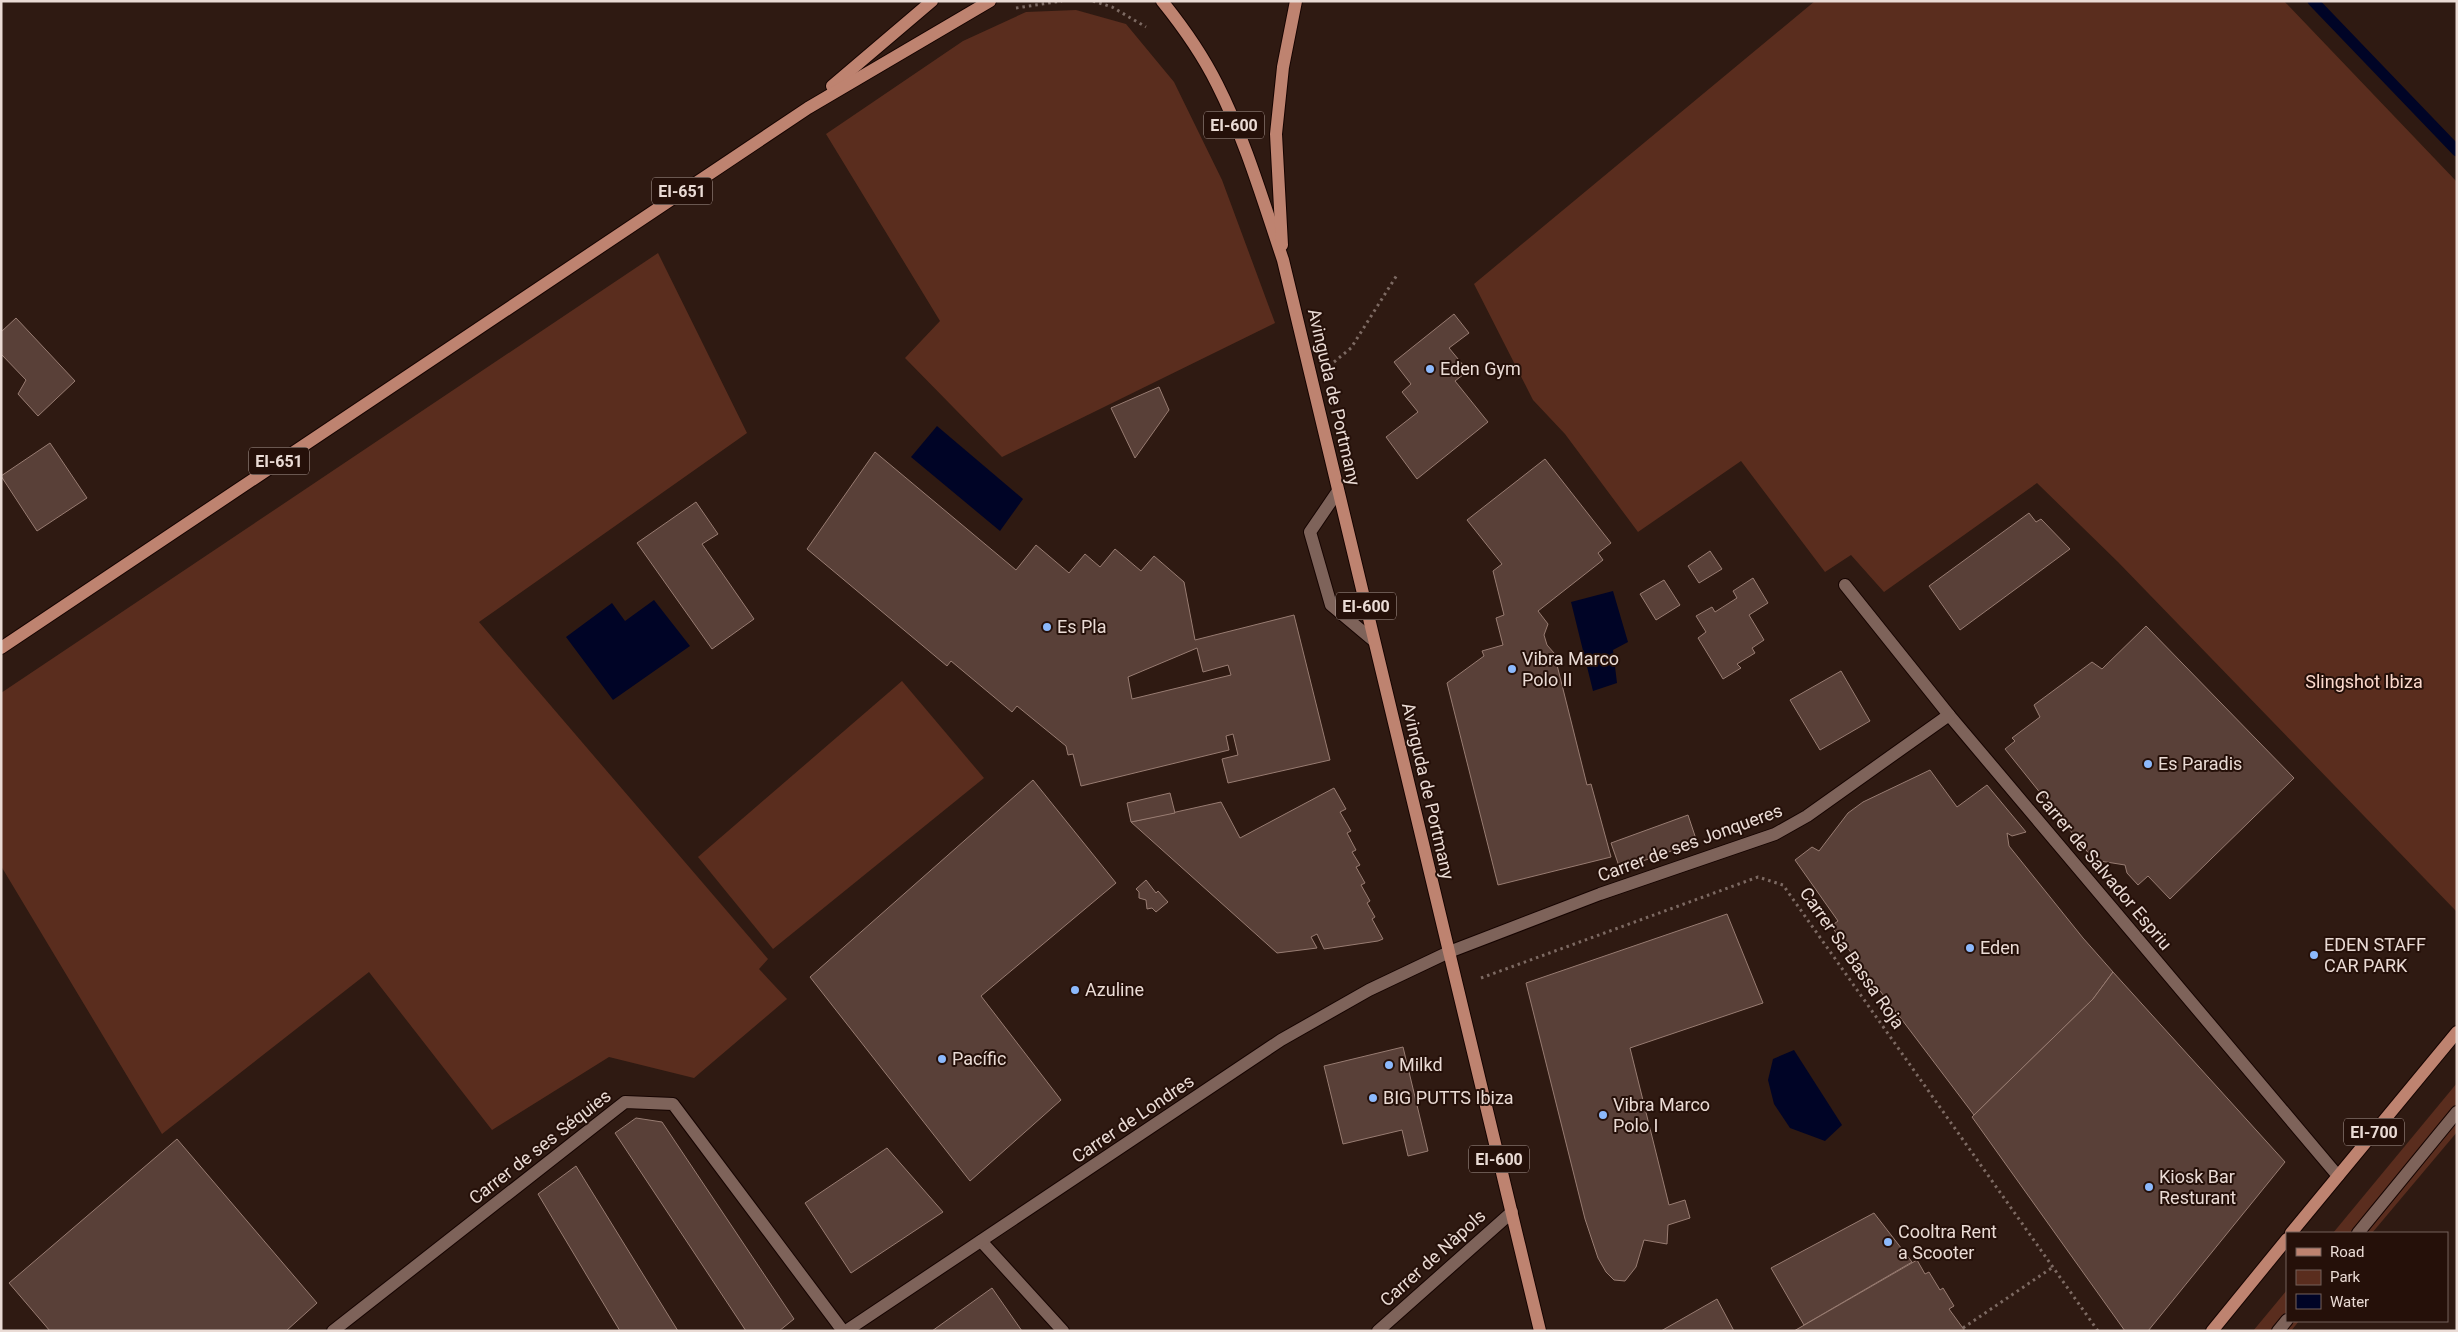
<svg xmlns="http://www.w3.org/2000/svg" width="2458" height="1332" font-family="Roboto,sans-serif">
<rect width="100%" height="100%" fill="#2f1a12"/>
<g fill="#5a2d1e">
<polygon points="1815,1 2284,1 2457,182 2457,912 2118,562 2037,483 1884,592 1851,555 1825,572 1741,461 1638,532 1565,434 1533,400 1474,284"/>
<polygon points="1076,10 1126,24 1174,82 1222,180 1275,323 1002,457 905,358 940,321 826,134 963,41 1026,12"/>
<polygon points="658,253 747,433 479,622 768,959 759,969 787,999 694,1078 609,1057 492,1130 369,972 162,1134 1,866 1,693"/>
<polygon points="902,681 984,778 773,949 698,857"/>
<polygon points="2457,1083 2457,1132 2372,1233 2333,1233"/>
<polygon points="2287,1290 2287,1321 2299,1321 2291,1331 2253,1331"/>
</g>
<g fill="#000426">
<polygon points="937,426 1023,499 1000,531 911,457"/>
<polygon points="1613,591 1628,642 1613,650 1617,683 1593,691 1571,602"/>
<polygon points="654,600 690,646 613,700 566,637 612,603 625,621"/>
<polygon points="1794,1050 1842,1125 1825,1141 1790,1128 1774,1104 1768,1080 1773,1059"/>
</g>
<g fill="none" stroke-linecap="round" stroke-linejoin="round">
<polyline stroke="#000426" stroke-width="11" points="2313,1 2457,151"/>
</g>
<g fill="#594038" stroke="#987c72" fill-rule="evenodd">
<polygon points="1454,314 1469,333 1449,348 1468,371 1455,381 1488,422 1417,479 1386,437 1418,412 1402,392 1411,384 1394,362"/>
<polygon points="16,318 75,381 38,416 18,394 26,380 1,354 1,332"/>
<polygon points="1159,387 1169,410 1135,458 1111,408"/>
<polygon points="50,443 87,498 37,531 1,476"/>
<path d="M875,452L1016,570L1036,545L1069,573L1085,554L1100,567L1115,549L1141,571L1154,556L1184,582L1195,640L1294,615L1330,760L1228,783L1222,759L1238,755L1233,734L1226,736L1229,750L1081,786L1073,754L1068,755L1066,746L1017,706L1012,712L951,661L947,666L807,549ZM1197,648L1203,672L1228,665L1231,675L1132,699L1128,677Z"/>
<polygon points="1545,459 1611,543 1598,553 1603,560 1538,611 1548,624 1544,635 1547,645 1554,653 1587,785 1591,784 1611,857 1498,885 1447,683 1484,656 1482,651 1503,645 1496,618 1504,615 1493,571 1502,564 1467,520"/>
<polygon points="696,502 718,534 702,544 754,619 712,649 637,543"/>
<polygon points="2029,513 2036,522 2041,519 2070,549 1960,630 1929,586"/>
<polygon points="1710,551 1722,569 1699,583 1688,566"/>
<polygon points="1753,578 1768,603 1749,615 1764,640 1752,648 1755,653 1737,664 1741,668 1723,679 1698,638 1706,632 1696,616 1712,607 1715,612 1737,598 1733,591"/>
<polygon points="1664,580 1680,605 1656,620 1640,594"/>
<polygon points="2146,626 2294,778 2170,899 2148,876 2138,885 2127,873 2125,865 2094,860 2005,749 2015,741 2012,738 2040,717 2034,705 2092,662 2102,669"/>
<polygon points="1841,671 1870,721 1820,750 1790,700"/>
<polygon points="1930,770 1957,807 1987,785 2026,832 2012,836 2007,833 2009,846 2083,938 2113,972 2093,999 1974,1115 1831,926 1838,921 1795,860 1812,847 1819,851 1848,813 1863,802"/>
<polygon points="1033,780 1116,883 981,996 1061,1100 970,1181 810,977"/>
<polygon points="1334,788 1346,809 1340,812 1351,831 1347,833 1356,850 1352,852 1360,865 1356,867 1365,883 1361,885 1370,901 1367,903 1375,917 1372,919 1383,939 1378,941 1324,949 1317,934 1311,937 1317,948 1277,953 1131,822 1221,802 1240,838"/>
<polygon points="1170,793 1175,813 1131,822 1127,803"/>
<polygon points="1688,815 1697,842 1620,869 1611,843"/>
<polygon points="1146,880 1156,893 1158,891 1168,902 1156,912 1152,908 1147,909 1146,900 1139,898 1139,892 1136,889"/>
<polygon points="1727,914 1763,1003 1630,1048 1669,1205 1685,1200 1690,1218 1668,1225 1667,1244 1644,1240 1636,1267 1625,1281 1614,1280 1606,1272 1598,1258 1585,1219 1526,983"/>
<polygon points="2113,972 2285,1162 2148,1331 2125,1331 1972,1117 2093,999"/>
<polygon points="1403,1047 1428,1151 1408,1156 1402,1130 1343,1144 1324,1066"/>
<polygon points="636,1118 662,1122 794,1319 779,1331 746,1331 615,1133"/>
<polygon points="177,1139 317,1303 286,1331 50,1331 9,1283"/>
<polygon points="887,1148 943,1212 851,1273 805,1203"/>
<polygon points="576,1166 678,1331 620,1331 538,1194"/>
<polygon points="1874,1213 1912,1262 1804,1325 1771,1268"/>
<polygon points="1917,1260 1925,1274 1929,1272 1940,1290 1943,1288 1954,1306 1949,1309 1965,1331 1794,1331"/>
<polygon points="992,1288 1022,1331 932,1331"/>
<polygon points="1717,1299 1734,1331 1661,1331"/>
</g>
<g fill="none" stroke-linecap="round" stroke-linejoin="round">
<g stroke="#160401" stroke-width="14">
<polyline id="lane" points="1338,491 1310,532 1331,605 1374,641"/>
</g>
<g stroke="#160401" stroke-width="14">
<g id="street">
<polyline points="1845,585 1949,715 2338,1176"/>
<polyline points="2358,1233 2457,1112"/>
<polyline points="981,1241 1063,1331"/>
<polyline points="333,1331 625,1102 673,1104 843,1331"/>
<polyline points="846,1331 1281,1040 1369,990 1449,952 1600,894 1775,834 1807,816 1949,715"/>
<polyline points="1378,1331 1512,1212"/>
<polyline points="2278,1331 2287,1320"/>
</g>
</g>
<g stroke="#160401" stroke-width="14">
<g id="primary">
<path d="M1162,1C1183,27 1202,54 1217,84C1245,139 1263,201 1283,260L1540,1331"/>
<polyline points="832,86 932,1"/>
<polyline points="1282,245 1276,134 1283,67 1296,1"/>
<polyline points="1,648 808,108 990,1"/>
<polyline points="2291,1233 2457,1032"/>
<polyline points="2212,1331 2287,1239"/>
</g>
</g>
<g stroke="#7d6a63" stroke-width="3" stroke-dasharray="2.5 4" stroke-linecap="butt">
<polyline points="1093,1 1112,7 1146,27"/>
<polyline points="1016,8 1062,1"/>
<polyline points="1334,362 1351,348 1397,275"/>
<polyline points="1481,978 1758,877 1783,885 2098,1331"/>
<polyline points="1963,1328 2053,1267"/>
</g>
<use href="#lane" stroke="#7e635a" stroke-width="12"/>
<use href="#street" stroke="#7e635a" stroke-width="12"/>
<use href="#primary" stroke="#be8370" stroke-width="12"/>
</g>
<g fill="#8cb9fc" stroke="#251009" stroke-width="2">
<circle cx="1430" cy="369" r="5"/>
<circle cx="1047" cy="627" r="5"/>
<circle cx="1512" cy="669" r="5"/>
<circle cx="2148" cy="764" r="5"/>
<circle cx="1970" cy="948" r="5"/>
<circle cx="2314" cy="955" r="5"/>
<circle cx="1075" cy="990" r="5"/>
<circle cx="942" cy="1059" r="5"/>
<circle cx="1389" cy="1065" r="5"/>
<circle cx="1373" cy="1098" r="5"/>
<circle cx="1603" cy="1115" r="5"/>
<circle cx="2149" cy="1187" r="5"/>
<circle cx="1888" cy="1242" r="5"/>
</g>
<g text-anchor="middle" stroke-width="4" stroke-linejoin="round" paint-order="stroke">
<g fill="#251009" stroke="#af9e98" stroke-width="1">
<rect x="1204" y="111.5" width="60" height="27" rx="4"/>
<rect x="652" y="177.5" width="60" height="27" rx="4"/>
<rect x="249" y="447.5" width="60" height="27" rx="4"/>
<rect x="1336" y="592.5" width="60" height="27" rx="4"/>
<rect x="2344" y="1118.5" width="60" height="27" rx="4"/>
<rect x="1469" y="1145.5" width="60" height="27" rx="4"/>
</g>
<g font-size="16" font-weight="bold" fill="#eadbd5">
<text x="1234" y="131">EI-600</text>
<text x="682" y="197">EI-651</text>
<text x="279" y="467">EI-651</text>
<text x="1366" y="612">EI-600</text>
<text x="2374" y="1138">EI-700</text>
<text x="1499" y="1165">EI-600</text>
</g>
<g font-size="18" fill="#eadbd5" stroke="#251009" text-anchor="start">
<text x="1440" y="375">Eden Gym</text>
<text x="1057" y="633">Es Pla</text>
<text x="1522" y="665">Vibra Marco<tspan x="1522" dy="21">Polo II</tspan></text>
<text x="2158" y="770">Es Paradis</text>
<text x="2324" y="951">EDEN STAFF<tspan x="2324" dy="21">CAR PARK</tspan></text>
<text x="1980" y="954">Eden</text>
<text x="1085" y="996">Azuline</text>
<text x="952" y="1065">Pacífic</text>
<text x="1399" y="1071">Milkd</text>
<text x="1383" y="1104">BIG PUTTS Ibiza</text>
<text x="1613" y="1111">Vibra Marco<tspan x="1613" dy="21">Polo I</tspan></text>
<text x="2159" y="1183">Kiosk Bar<tspan x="2159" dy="21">Resturant</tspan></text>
<text x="1898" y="1238">Cooltra Rent<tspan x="1898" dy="21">a Scooter</tspan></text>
</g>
<g font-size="18" fill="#eadbd5" stroke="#251009">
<text transform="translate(1334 397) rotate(77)" y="6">Avinguda de Portmany</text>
<text transform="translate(1428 791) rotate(77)" y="6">Avinguda de Portmany</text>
<text transform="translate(1690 843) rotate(-20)" y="6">Carrer de ses Jonqueres</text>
<text transform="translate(2103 870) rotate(50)" y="6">Carrer de Salvador Espriu</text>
<text transform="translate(1852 958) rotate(55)" y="6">Carrer Sa Bassa Roja</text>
<text transform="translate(1133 1119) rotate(-34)" y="6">Carrer de Londres</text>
<text transform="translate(540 1147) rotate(-38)" y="6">Carrer de ses Séquies</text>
<text transform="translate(1433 1258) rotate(-42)" y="6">Carrer de Nàpols</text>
</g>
<g font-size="18" fill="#fcd9cd" stroke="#251009">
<text x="2364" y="688">Slingshot Ibiza</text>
</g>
</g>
<rect width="2458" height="1332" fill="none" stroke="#eadbd5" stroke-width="5"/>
<rect x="2286" y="1232" width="162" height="90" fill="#251009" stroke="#74615b"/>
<rect x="2296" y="1248" width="25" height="8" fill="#be8370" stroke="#74615b"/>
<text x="2330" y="1257" font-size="15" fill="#eadbd5">Road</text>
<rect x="2296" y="1270" width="25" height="15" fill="#5a2d1e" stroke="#74615b"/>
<text x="2330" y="1282" font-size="15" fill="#eadbd5">Park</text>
<rect x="2296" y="1294" width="25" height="15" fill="#000426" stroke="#74615b"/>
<text x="2330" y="1307" font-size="15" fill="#eadbd5">Water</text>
</svg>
